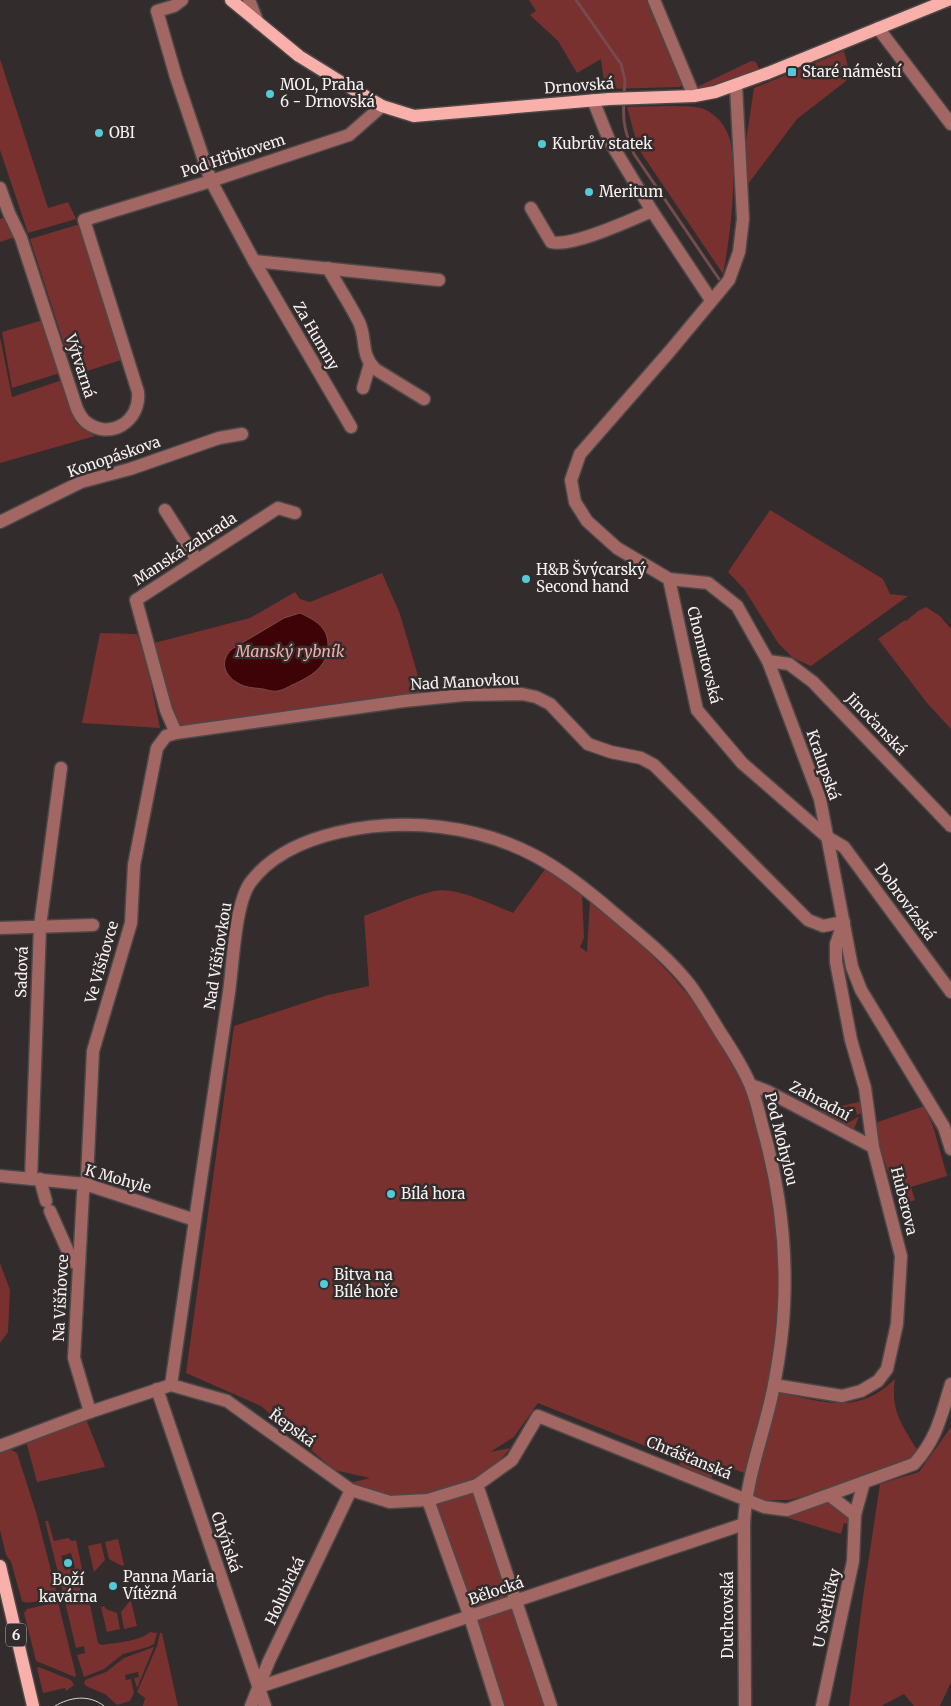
<svg xmlns="http://www.w3.org/2000/svg" width="951" height="1706" font-family="Merriweather,serif">
<rect width="100%" height="100%" fill="#322c2c"/>
<g fill="#78312f" fill-rule="evenodd">
<polygon points="529,0 648,0 681,79 682,85 680,87 605,89 601,59 577,73 558,41 530,15 536,11"/>
<polygon points="844,51 850,74 846,81 797,119 745,188 746,141 754,88"/>
<polygon points="0,59 48,208 68,202 76,219 28,233 0,150"/>
<polygon points="751,61 756,62 759,69 703,89 697,87"/>
<path d="M627,107C643,107 691,104 704,109C716,114 727,127 730,140C738,174 730,239 723,274L638,148Z"/>
<polygon points="5,217 15,237 0,242 0,219"/>
<polygon points="80,224 124,359 84,372 76,358 67,353 30,239"/>
<polygon points="43,320 60,373 12,388 2,332"/>
<polygon points="0,337 12,397 62,380 77,424 95,436 0,463"/>
<polygon points="770,510 883,579 890,594 908,596 811,666 793,658 778,643 744,589 728,572"/>
<polygon points="382,573 400,614 423,693 177,727 154,643 250,618 295,592 300,599 310,602"/>
<polygon points="926,607 940,616 951,629 951,729 927,703 878,639 905,620 906,621 918,611"/>
<polygon points="100,633 137,634 147,664 160,728 82,723"/>
<path d="M546,868L582,893L584,938L580,947L587,952L590,900L628,931L671,975L710,1021L742,1076L773,1183L782,1306L760,1425L747,1474L717,1463L711,1480L679,1467L680,1460L538,1403L514,1437L490,1452L510,1448C492,1474 471,1480 443,1490C436,1492 428,1496 421,1497C398,1499 370,1493 350,1483L370,1478L334,1470L261,1406L186,1373L234,1026L328,995L369,986L364,916C386,908 412,896 434,891C455,886 494,905 513,913Z"/>
<polygon points="863,1101 864,1112 857,1115 855,1107 851,1108 850,1106 843,1108 844,1118 846,1117 847,1120 850,1122 859,1116 854,1129 820,1111"/>
<polygon points="924,1106 933,1126 947,1176 911,1187 915,1200 907,1203 906,1208 899,1191 895,1192 879,1145 875,1123"/>
<polygon points="0,1263 10,1290 8,1332 0,1343"/>
<path d="M895,1379C890,1412 903,1426 919,1453L906,1462L805,1496L789,1500H766L752,1496L775,1392C822,1401 856,1417 895,1379Z"/>
<polygon points="86,1419 105,1467 37,1482 26,1441"/>
<polygon points="951,1427 951,1682 940,1706 914,1706 904,1694 881,1706 849,1706 863,1597 880,1484 919,1472"/>
<path d="M8,1448L17,1453L36,1512L57,1594C48,1597 31,1606 22,1601L11,1562L6,1555L0,1530V1451Z"/>
<polygon points="475,1492 511,1599 473,1610 436,1505"/>
<polygon points="828,1501 849,1515 848,1524 844,1523 841,1534 785,1517"/>
<path d="M45,1521H48L54,1541L68,1538L72,1541L76,1540L85,1583H78L81,1587L80,1591L66,1594L63,1592ZM71,1553L75,1568L65,1570L61,1556Z"/>
<polygon points="118,1539 124,1565 122,1566 109,1559 105,1542"/>
<polygon points="101,1543 105,1560 94,1572 88,1546"/>
<path d="M81,1596L84,1600L82,1604L89,1600L98,1643L102,1645C113,1643 142,1641 150,1632L157,1633L154,1644L148,1647L123,1654L104,1669L84,1677L77,1655L85,1653L84,1646L76,1648L65,1602L68,1599Z"/>
<polygon points="131,1601 137,1626 124,1629 121,1612 129,1602"/>
<polygon points="58,1602 76,1675 75,1677 36,1661 24,1613 27,1609"/>
<polygon points="104,1606 106,1609 117,1613 120,1629 107,1632 101,1607"/>
<polygon points="513,1608 546,1706 504,1706 476,1620"/>
<polygon points="160,1633 162,1633 178,1706 143,1706 145,1698 137,1692 157,1646"/>
<polygon points="154,1647 137,1688 134,1678 139,1677 138,1672 125,1675 126,1680 131,1679 134,1693 130,1701 117,1705 105,1694 88,1687 84,1684 85,1680 106,1672 124,1658"/>
<polygon points="39,1667 71,1680 74,1685 66,1691 65,1688 43,1693 37,1668"/>
</g>
<path fill="#3e0307" stroke="#754b4e" d="M300,613C315,620 328,627 328,645C328,667 310,677 292,685C288,687 283,690 278,691C274,692 267,690 263,689C257,688 250,688 244,686C226,679 217,663 232,649L284,618Z"/>
<g fill="none" stroke-linecap="round" stroke-linejoin="round">
<g stroke="#754b4e" stroke-width="3">
<polyline points="576,0 621,64 625,80 624,95"/>
<path d="M624,101C622,122 626,135 634,154L719,279"/>
</g>
<g stroke="#4d4848" stroke-width="15">
<g id="minor">
<polyline points="182,0 174,6 157,11 176,77 211,181 254,261 351,427"/>
<polyline points="249,0 258,23"/>
<polyline points="654,0 694,96"/>
<polyline points="878,28 951,124"/>
<polyline points="736,86 743,219 739,252 729,280 670,351 580,454 571,480 575,502 587,521 617,548 669,579 708,583 737,606 768,661 820,799 852,967 861,990 944,1127 951,1149"/>
<polyline points="593,100 609,140 652,211 711,300"/>
<path d="M0,188L9,213L21,238L77,409C79,413 82,419 86,422C110,441 141,421 138,392L84,220L211,181L349,135L382,106"/>
<path d="M531,208L551,242C571,248 631,220 652,211"/>
<polyline points="254,261 439,280"/>
<path d="M328,268C338,286 350,304 359,322C367,339 360,354 375,369L424,399"/>
<polyline points="363,388 370,364"/>
<polyline points="165,510 197,560"/>
<polyline points="0,522 81,482 130,469 219,438 242,434"/>
<polyline points="669,579 697,710 742,763 827,837 844,847 951,992"/>
<polyline points="768,661 789,664 813,682 951,826"/>
<polyline points="176,733 166,710 136,600 278,508 295,513"/>
<polyline points="0,928 93,925"/>
<polyline points="751,1085 767,1091 873,1147"/>
<polyline points="0,1176 85,1184 195,1220"/>
<polyline points="31,1179 40,926 61,768"/>
<polyline points="40,1179 46,1201"/>
<polyline points="50,1211 70,1256 73,1262 79,1264"/>
<path d="M171,1385C190,1256 208,1128 228,999C233,970 234,906 250,883C289,830 381,820 441,827C515,836 560,866 615,914C641,936 669,958 690,985C701,1000 710,1016 720,1032C731,1049 744,1068 751,1087C756,1099 759,1113 762,1125C779,1184 787,1245 784,1306C783,1332 779,1359 774,1385C765,1432 746,1476 744,1524L745,1706"/>
<polyline points="774,1385 842,1396 861,1391 878,1381 887,1369 897,1324 901,1256 873,1147 865,1088 851,1040 836,962 836,944 843,924"/>
<polyline points="157,1389 265,1706"/>
<polyline points="90,1412 74,1358 83,1193 87,1178 93,1051 131,923 134,865 157,748 166,736 176,733 404,701 464,695 522,694 536,697 550,704 588,744 611,752 641,758 654,765 808,920 823,926 844,922"/>
<path d="M0,1446L90,1412L171,1385L227,1401L351,1490L390,1502L428,1500L477,1485L512,1460L538,1416L764,1507L787,1510L914,1464C937,1439 941,1416 951,1384"/>
<polyline points="477,1485 551,1706"/>
<polyline points="428,1500 470,1617 498,1706"/>
<polyline points="855,1515 864,1482"/>
<polyline points="259,1687 744,1524"/>
<polyline points="251,1706 269,1661 351,1490"/>
<polyline points="822,1706 853,1561 855,1515 829,1495"/>
</g>
</g>
<g stroke="#4d4848" stroke-width="15">
<g id="major">
<polyline points="231,0 299,56 341,82 382,106 414,116 609,99 694,96 715,92 768,73 948,0"/>
<polyline points="0,1566 33,1706"/>
</g>
</g>
<use href="#minor" stroke="#a26763" stroke-width="12"/>
<use href="#major" stroke="#f9b0aa" stroke-width="12"/>
<path stroke="#dad5d5" stroke-width="1" d="M55,1706C70,1697 89,1694 104,1706"/>
</g>
<g fill="#52cbd7" stroke="#322c2c" stroke-width="2">
<rect x="787" y="67" width="10" height="10" rx="2.5"/>
<circle cx="270" cy="94" r="5"/>
<circle cx="99" cy="133" r="5"/>
<circle cx="542" cy="144" r="5"/>
<circle cx="589" cy="192" r="5"/>
<circle cx="526" cy="579" r="5"/>
<circle cx="391" cy="1194" r="5"/>
<circle cx="324" cy="1284" r="5"/>
<circle cx="68" cy="1563" r="5"/>
<circle cx="113" cy="1586" r="5"/>
</g>
<g text-anchor="middle" stroke-width="5" stroke-linejoin="round" paint-order="stroke">
<rect fill="#322c2c" stroke="#bbb7b7" stroke-width="1" x="6" y="1623.5" width="20" height="23" rx="4"/>
<g font-size="14" font-weight="bold" fill="#f6f2f2">
<text x="16" y="1640">6</text>
</g>
<g font-size="15" fill="#f6f2f2" stroke="#322c2c" text-anchor="start">
<text x="802" y="77">Staré náměstí</text>
<text x="280" y="90">MOL, Praha<tspan x="280" dy="17">6 - Drnovská</tspan></text>
<text x="109" y="138">OBI</text>
<text x="552" y="149">Kubrův statek</text>
<text x="599" y="197">Meritum</text>
<text x="536" y="575">H&amp;B Švýcarský<tspan x="536" dy="17">Second hand</tspan></text>
<text x="401" y="1199">Bílá hora</text>
<text x="334" y="1280">Bitva na<tspan x="334" dy="17">Bílé hoře</tspan></text>
<text x="123" y="1582">Panna Maria<tspan x="123" dy="17">Vítězná</tspan></text>
<text x="68" y="1585" text-anchor="middle">Boží<tspan x="68" dy="17">kavárna</tspan></text>
</g>
<g font-size="15" fill="#f6f2f2" stroke="#322c2c">
<text transform="translate(579 86) rotate(-4)" y="5">Drnovská</text>
<text transform="translate(233 156) rotate(-18)" y="5">Pod Hřbitovem</text>
<text transform="translate(316 336) rotate(60)" y="5">Za Humny</text>
<text transform="translate(80 366) rotate(72)" y="5">Výtvarná</text>
<text transform="translate(114 457) rotate(-19)" y="5">Konopáskova</text>
<text transform="translate(185 549) rotate(-33)" y="5">Manská zahrada</text>
<text transform="translate(704 655) rotate(76)" y="5">Chomutovská</text>
<text transform="translate(465 682) rotate(-3)" y="5">Nad Manovkou</text>
<text transform="translate(876 724) rotate(46)" y="5">Jinočanská</text>
<text transform="translate(823 765) rotate(71)" y="5">Kralupská</text>
<text transform="translate(905 902) rotate(54)" y="5">Dobrovízská</text>
<text transform="translate(218 956) rotate(-81)" y="5">Nad Višňovkou</text>
<text transform="translate(102 962) rotate(-74)" y="5">Ve Višňovce</text>
<text transform="translate(22 972) rotate(-88)" y="5">Sadová</text>
<text transform="translate(820 1101) rotate(28)" y="5">Zahradní</text>
<text transform="translate(781 1139) rotate(76)" y="5">Pod Mohylou</text>
<text transform="translate(118 1179) rotate(16)" y="5">K Mohyle</text>
<text transform="translate(904 1201) rotate(76)" y="5">Huberova</text>
<text transform="translate(61 1298) rotate(-87)" y="5">Na Višňovce</text>
<text transform="translate(292 1428) rotate(36)" y="5">Řepská</text>
<text transform="translate(689 1458) rotate(22)" y="5">Chrášťanská</text>
<text transform="translate(226 1542) rotate(71)" y="5">Chýňská</text>
<text transform="translate(285 1591) rotate(-65)" y="5">Holubická</text>
<text transform="translate(496 1591) rotate(-19)" y="5">Bělocká</text>
<text transform="translate(827 1608) rotate(-78)" y="5">U Světličky</text>
<text transform="translate(728 1615) rotate(-90)" y="5">Duchcovská</text>
</g>
<g font-size="16" font-style="italic" fill="#f4ada8" stroke="#322c2c">
<text x="290" y="657">Manský rybník</text>
</g>
</g>
</svg>
